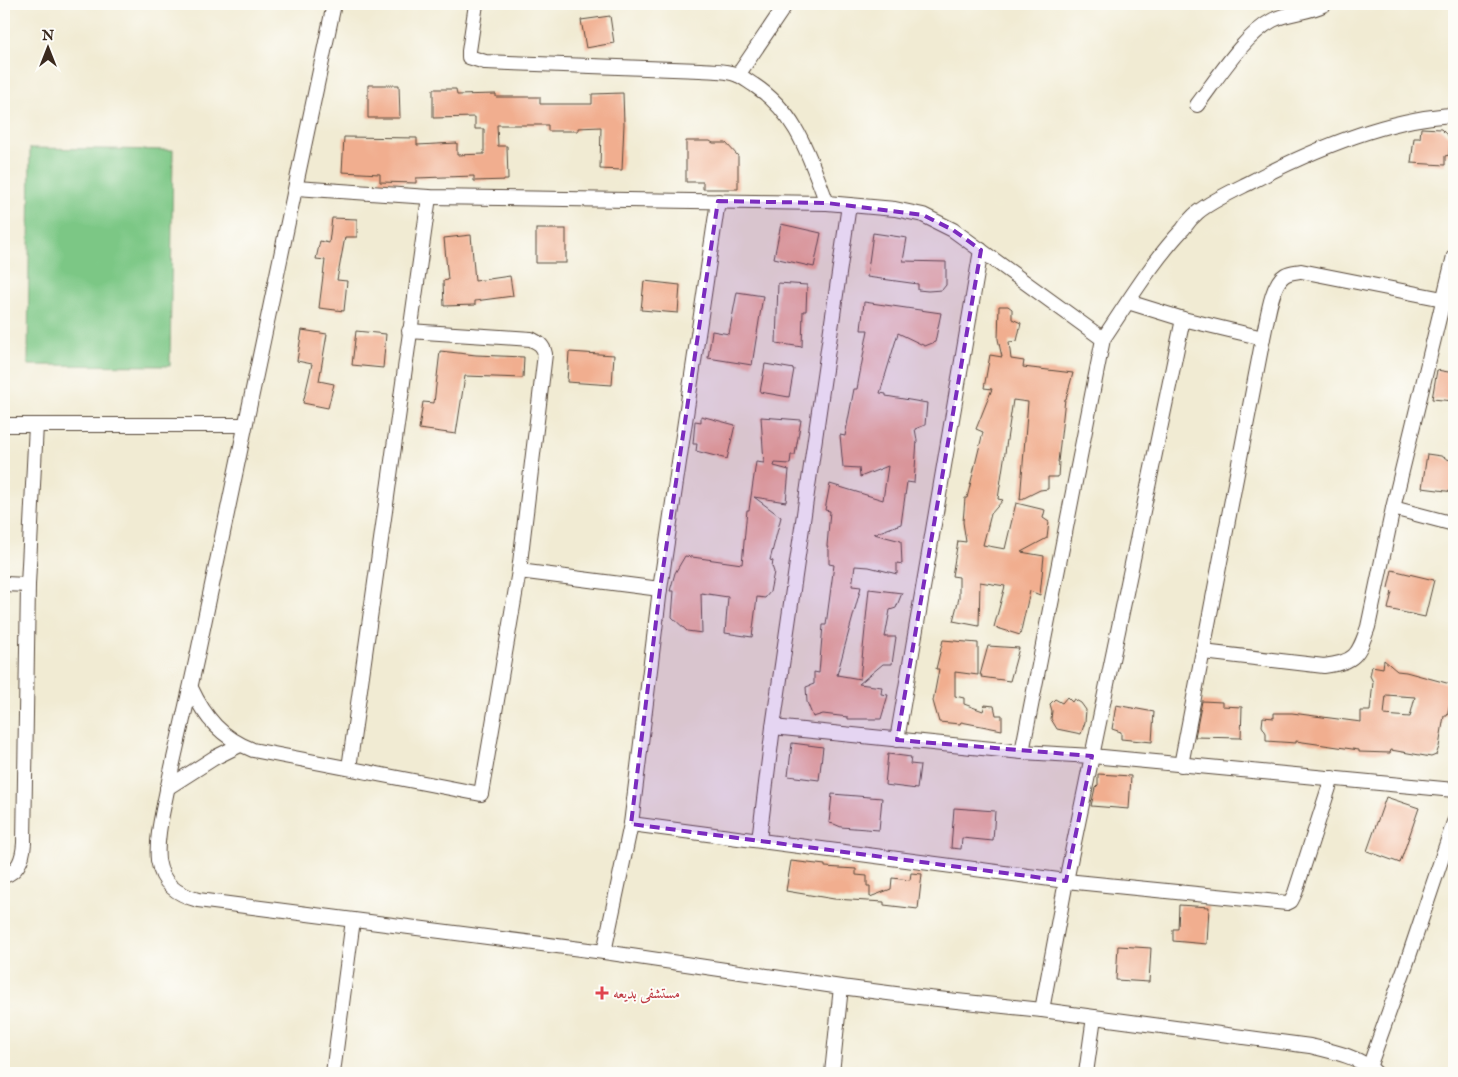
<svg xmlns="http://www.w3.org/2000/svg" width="1458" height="1077" font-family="'IM FELL English',Amiri,serif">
<rect width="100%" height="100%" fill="#fdfcf7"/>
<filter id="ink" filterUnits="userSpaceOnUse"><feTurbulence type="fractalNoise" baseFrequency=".02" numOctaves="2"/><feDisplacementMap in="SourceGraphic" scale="10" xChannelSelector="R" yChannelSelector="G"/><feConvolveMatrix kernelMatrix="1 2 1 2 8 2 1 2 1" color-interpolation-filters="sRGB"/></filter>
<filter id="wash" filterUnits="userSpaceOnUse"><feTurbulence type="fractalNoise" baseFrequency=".0096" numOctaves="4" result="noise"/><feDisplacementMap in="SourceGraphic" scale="20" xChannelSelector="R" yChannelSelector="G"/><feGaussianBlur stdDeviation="1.12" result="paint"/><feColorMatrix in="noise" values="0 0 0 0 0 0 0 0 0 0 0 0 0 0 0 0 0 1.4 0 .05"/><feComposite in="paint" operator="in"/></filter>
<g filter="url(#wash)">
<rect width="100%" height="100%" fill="#f1ebd3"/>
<polygon fill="#7bc785" stroke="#5b7852" points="30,148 173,150 170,366 28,365"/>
<g id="blocks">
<g fill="#f1ae8f" fill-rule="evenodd">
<polygon points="610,16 614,43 586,48 581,20"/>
<polygon points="368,85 399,85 400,118 368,118"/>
<polygon points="433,89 456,89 457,95 496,94 496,97 540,97 540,104 592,104 592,94 623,93 624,124 622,170 600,169 601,127 578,128 578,131 548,131 548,125 497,125 498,146 507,146 508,180 474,181 474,176 416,178 416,183 380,182 380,174 342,172 344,137 417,138 417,145 457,143 457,155 484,154 484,129 475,129 475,117 433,118"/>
<polygon points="1421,128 1441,129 1447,135 1450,135 1449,155 1445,156 1445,165 1411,163 1414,138 1420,138"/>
<polygon points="686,141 710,141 713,143 726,143 738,156 738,189 703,189 703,182 686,182"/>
<polygon points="332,218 357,219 357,237 345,237 337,280 347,281 344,311 319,308 325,260 316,259 320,241 329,243"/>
<polygon points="781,224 821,233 814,267 774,258"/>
<rect x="536" y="229" width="30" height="34"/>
<polygon points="873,233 907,238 903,261 946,262 946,285 942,290 928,291 918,290 918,284 867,277"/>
<polygon points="471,235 475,281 510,276 513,296 475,301 475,305 444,306 443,281 448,280 444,238"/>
<polygon points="644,281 680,285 678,313 641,310"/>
<polygon points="778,283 807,285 806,311 803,311 802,347 776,343"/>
<polygon points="737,292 763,296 752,365 708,358 712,331 729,334"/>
<polygon points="864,302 941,313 935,342 925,346 898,333 880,393 886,394 886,396 927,403 925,425 915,429 917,440 914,483 907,482 901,524 874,534 901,541 902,564 897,563 897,574 869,567 855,566 852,586 861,587 837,675 860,679 869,589 902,593 896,608 890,610 885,637 896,637 892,664 883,664 859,684 882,687 881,694 888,695 881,719 848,719 848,717 823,714 813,717 807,702 806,687 814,684 814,672 819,673 823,625 826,625 834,565 829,564 829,550 827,546 830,511 825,510 830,484 883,500 888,466 860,477 859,468 843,467 840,435 845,436 854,389 857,389 868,330 861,330"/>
<polygon points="999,306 1008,306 1012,309 1012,319 1021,323 1017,341 1009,342 1011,359 1024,361 1023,367 1073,373 1066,399 1065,399 1058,462 1059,462 1058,477 1048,477 1048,489 1040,490 1020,500 1028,402 1013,400 998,499 1003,500 991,514 983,545 1005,549 1016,503 1045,510 1043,518 1049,522 1047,538 1021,552 1044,556 1040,595 1030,591 1020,635 994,627 1005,586 980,582 979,626 953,621 959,598 959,577 952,576 958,541 966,542 963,522 965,498 967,498 983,432 976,429 992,389 984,388 990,355 1002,357 998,339"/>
<polygon points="302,330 327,334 319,381 334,384 328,408 303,403 312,364 297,361"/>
<polygon points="356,331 386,334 383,368 352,365"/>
<polygon points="440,351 476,355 524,357 523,378 465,376 456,434 419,429 423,402 434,403"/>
<polygon points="569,352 614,355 612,385 567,382"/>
<polygon points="765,364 794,369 789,397 760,392"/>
<polygon points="1437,370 1454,373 1454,401 1432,399"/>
<polygon points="701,416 735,425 727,459 696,451 697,444 693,444 695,421 701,422"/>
<polygon points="761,417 801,420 795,455 791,455 790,464 775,463 774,466 789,470 786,502 754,497 781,517 770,560 773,561 772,566 774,572 770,592 765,598 757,597 752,637 725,633 728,597 701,593 702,633 687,631 672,617 674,591 670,591 675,573 685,556 742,564 747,510 749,510 756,462 764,463"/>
<polygon points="1427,454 1441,456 1454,462 1454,492 1422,488"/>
<polygon points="1392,570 1434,580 1425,617 1388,609 1392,592 1388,588"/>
<polygon points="943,640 978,643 978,675 955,672 955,696 964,698 964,704 983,711 985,705 994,706 996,715 1002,715 1002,730 961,722 960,724 939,722 933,701 939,669 936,669"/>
<polygon points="988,646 1019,648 1010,681 981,677 982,675 980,675"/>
<path d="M1384,660L1397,671L1406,672L1454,685L1447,716H1444L1439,747L1436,755L1431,757L1391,750L1390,753L1359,752V750L1296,741V743L1266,741V733L1262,726L1263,717L1274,718V713H1292L1361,722V711H1370L1373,682L1370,676L1372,666L1383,668ZM1386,695L1415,697L1410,717L1384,715Z"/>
<polygon points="1067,697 1072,702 1074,699 1081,703 1086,710 1085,722 1081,734 1057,729 1051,719 1052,711 1050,704 1055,699 1062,703"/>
<polygon points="1202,701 1222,702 1222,706 1242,707 1241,738 1195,737"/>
<polygon points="1116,705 1154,712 1152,742 1121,739 1121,732 1112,729"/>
<polygon points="792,743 823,747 819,780 788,776"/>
<polygon points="888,754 911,757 910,764 920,765 917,789 885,785"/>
<polygon points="1098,774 1131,776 1129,809 1091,806 1095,788 1098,785"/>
<polygon points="832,794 882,798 879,830 841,827 834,824 829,823"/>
<polygon points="1386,797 1419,808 1400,863 1367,851"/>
<polygon points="954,808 995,811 993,841 962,838 961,849 951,848"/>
<polygon points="791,861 825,865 825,867 856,869 856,875 867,876 867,886 870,886 870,897 891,889 892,878 910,880 911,873 922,874 918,909 884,905 884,902 834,899 786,891"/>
<polygon points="1179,905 1209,907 1207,944 1173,941 1173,929 1178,929"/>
<polygon points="1118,946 1151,948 1149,982 1116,980"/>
</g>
</g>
</g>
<g filter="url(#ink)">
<use href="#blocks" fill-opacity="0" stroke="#564739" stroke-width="1"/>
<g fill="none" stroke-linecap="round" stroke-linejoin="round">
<g stroke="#564739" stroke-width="16">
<g id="minor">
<path d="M334,4C289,220 242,436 198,652C188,700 176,747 166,795C162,815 156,839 158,860C162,884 176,894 198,900L604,952L841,987L919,997L1042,1010L1310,1046C1331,1051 1361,1057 1376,1073"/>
<path d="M476,4L469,51V57L485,62L700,70C712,71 726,70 738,75C743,77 749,82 754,85C798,114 809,157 827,203"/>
<polyline points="738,75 786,4"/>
<path d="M1197,105C1217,79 1244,35 1273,20C1289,12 1309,13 1325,4"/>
<polyline points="296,188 429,197 827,203 895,209 923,215 953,230 1103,339"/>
<polyline points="1128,302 1183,319 1263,338"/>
<polyline points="4,425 245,425"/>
<polyline points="1393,508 1454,524"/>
<polyline points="519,571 660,589"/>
<polyline points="4,584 28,585"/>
<path d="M1203,652L1324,666C1356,662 1358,655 1368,627L1393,508L1454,256"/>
<path d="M191,688C205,718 222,738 253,750L481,794L519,571L545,354C543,345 539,343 531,339L409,331"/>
<polyline points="773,727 1022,752 1092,756 1454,790"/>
<polyline points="897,740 981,250"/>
<path d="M1022,752L1103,339C1128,302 1152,262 1183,229C1187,223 1192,217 1198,212C1210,202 1233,191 1247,184C1308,152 1385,118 1454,115"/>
<path d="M1181,765L1263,338C1267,322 1271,283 1285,275C1290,272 1296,272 1301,271L1443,299"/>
<polyline points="349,768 429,197"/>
<polyline points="167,788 214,758 240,745"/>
<polyline points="631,824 1066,881 1287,903 1291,901 1295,893 1332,778"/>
<polyline points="759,840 773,727 849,205"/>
<path d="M4,876C19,871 23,858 24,843L28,585L36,425"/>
<polyline points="604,952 631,824 660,589 718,201"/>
<polyline points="1042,1010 1066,881 1183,319"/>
<polyline points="333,1073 353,920"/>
<polyline points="832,1073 841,987"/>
<polyline points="1086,1073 1094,1017"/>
<polyline points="1367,1073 1408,959 1454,822"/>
</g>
</g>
<use href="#minor" stroke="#fff" stroke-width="14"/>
</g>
</g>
<path fill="#7b2cbf" fill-opacity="0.2" stroke="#7b2cbf" stroke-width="4" stroke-dasharray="10 6" stroke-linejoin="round" d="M718,201L827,203L923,215L953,230L981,250L897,740L1092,756L1066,881L631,824L660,589Z"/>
<path fill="#e0444e" stroke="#fdfcf7" stroke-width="2" d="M599.5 985.5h5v5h5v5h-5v5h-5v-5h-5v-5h5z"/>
<g text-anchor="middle" stroke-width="4" stroke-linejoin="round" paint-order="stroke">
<g font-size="15" fill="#be3a42" stroke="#fdfcf7" text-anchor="start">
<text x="613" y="998">مستشفى بديعه</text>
</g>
</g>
<rect width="1458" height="1077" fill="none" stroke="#fdfcf7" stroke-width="20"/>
<g transform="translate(48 48)" stroke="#fdfcf7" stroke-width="4" paint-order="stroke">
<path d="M0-4L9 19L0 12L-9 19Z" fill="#3b2a1e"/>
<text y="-8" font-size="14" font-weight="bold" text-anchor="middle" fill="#3b2a1e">N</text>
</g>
</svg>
